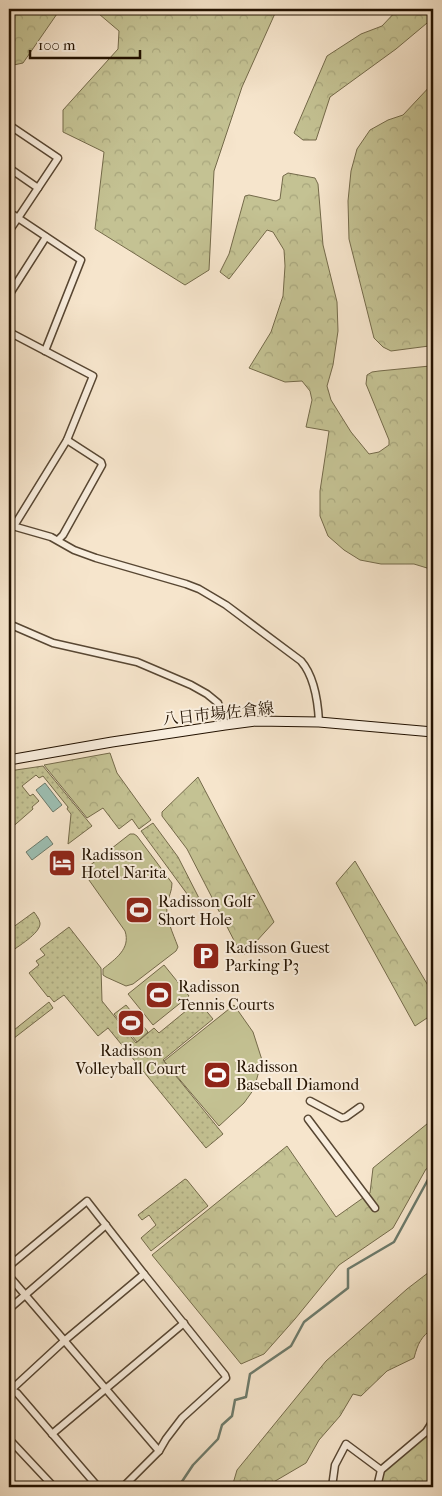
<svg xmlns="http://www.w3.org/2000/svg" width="442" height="1496" font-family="'IM FELL French Canon','Noto Serif JP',serif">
<defs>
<pattern id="grass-dots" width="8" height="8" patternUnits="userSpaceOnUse" patternTransform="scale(1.25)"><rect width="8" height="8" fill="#c4c293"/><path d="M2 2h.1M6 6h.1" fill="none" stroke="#a8a67d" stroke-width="1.8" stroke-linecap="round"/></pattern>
<pattern id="forest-crowns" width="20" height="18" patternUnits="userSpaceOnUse" patternTransform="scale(1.25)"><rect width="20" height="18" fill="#c4c293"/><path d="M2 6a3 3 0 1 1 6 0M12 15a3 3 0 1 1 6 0" fill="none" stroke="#a8a67d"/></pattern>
</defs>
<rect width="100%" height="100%" fill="#f6e5cc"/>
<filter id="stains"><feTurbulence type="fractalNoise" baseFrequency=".004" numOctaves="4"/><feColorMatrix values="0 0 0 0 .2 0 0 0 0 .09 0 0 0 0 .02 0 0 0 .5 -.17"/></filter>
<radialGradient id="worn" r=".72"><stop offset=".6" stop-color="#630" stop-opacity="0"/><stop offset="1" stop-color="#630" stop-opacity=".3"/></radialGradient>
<g fill="url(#grass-dots)" stroke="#746a4a">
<polygon points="43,766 92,826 68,844 71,814 67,809 68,807 43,776 39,778 36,775 22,786 30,796 33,794 39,801 32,807 33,809 9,830 9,771"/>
<polygon points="153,823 178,857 201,902 193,902 141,831"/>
<path d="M34,912C36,915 39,918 40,923C41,933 17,947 9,953V924L12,928Z"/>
<polygon points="69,927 101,968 102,1001 136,1043 154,1028 159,1033 198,1001 213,1019 163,1060 223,1134 206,1148 108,1028 98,1036 64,995 54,1002 49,996 48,997 29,973 39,965 36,961 45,955 40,949"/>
<polygon points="49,1002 53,1008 9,1042 9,1034"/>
<polygon points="185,1179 187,1180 208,1206 151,1251 141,1238 156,1225 149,1215 142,1220 138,1215"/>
</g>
<g fill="url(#forest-crowns)" stroke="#746a4a">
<polygon points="19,9 64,9 59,11 23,63 9,66 9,16"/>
<polygon points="100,9 277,9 242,87 214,171 209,270 185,285 95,229 104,152 63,132 63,110 118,49 119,31 99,14"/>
<polygon points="398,9 433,9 433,18 396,49 330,97 316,140 303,140 294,133 327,56 361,34 382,26"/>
<polygon points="433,83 433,351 429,346 391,351 383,347 374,338 349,239 348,201 351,171 357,149 370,130 388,120 403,115"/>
<polygon points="288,173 315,178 318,184 323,245 337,302 338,331 333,365 327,386 331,400 351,432 369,454 379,452 389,445 389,440 366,384 367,375 372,372 379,371 430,366 433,364 433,567 427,568 414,564 381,564 360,560 344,550 328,536 320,516 320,491 329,431 306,427 312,400 310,391 302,381 285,382 249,368 271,332 283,296 285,266 284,250 273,232 267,230 229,279 220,272 229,254 245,196 249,195 276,201 280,199 283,176"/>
<polygon points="110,753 117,773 151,820 139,829 132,819 119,829 103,808 87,818 44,765"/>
<polygon points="198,777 274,922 245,954 240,952 187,849 162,816 162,812"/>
<polygon points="355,861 433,994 433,1014 415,1026 336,883"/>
<polygon points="433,1119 433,1167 426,1169 393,1228 339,1265 295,1319 264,1354 241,1364 152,1255 287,1146 336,1217 370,1193 373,1168"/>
<path d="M433,1269V1328C421,1337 418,1343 414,1358L387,1371L361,1396L353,1394L340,1416L319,1440L306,1463L265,1487H232L237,1470L326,1361L407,1289Z"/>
<polygon points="433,1428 433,1487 380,1487 384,1471"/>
</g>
<g fill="#c4c293" stroke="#746a4a">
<path d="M130,834H134L137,836L172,883C172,891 169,896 167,903C165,918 173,933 178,947L176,951L133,984L126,986L106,977L103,975V969C115,959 131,949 125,931L84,873V870Z"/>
<polygon points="164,965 189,996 153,1025 128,994"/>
<polygon points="126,1005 148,1032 137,1042 114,1014"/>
<polygon points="234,1005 253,1032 262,1060 254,1089 244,1103 219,1126 164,1061"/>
</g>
<g fill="#9dbfb3" stroke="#6c7a6b">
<polygon points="45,783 62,805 53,812 36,790"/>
<polygon points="47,836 53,844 32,860 26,852"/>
</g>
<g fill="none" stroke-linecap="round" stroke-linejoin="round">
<polyline stroke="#6c7a6b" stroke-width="2.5" points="179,1487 181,1483 193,1465 218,1439 222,1425 232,1416 235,1400 246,1397 250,1374 291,1346 304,1322 348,1288 348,1269 394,1242 431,1174 433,1173"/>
<g stroke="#584733" stroke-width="9">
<g id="street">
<polyline points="9,125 58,158 18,218 9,212"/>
<polyline points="9,168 38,188"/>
<polyline points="9,231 18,218 81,260 45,351"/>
<polyline points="9,295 46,237"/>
<polyline points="9,332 93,376 67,440 14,526"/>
<path d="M9,525L51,537L74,550L96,558L186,584L199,589L226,605L301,661C315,677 318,702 319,722"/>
<polyline points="58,540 63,535 102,465 101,462 67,440"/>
<polyline points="9,624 53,643 137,662 191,685 207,694 218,703 223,716 225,725"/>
<polyline points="310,1101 342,1118 346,1117 360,1107"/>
<polyline points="308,1119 375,1208"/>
<polyline points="9,1266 87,1201 144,1274"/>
<polyline points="9,1276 159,1451"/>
<polyline points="9,1309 106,1225"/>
<polyline points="10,1389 17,1393 98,1487"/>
<polyline points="12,1389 64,1341 144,1274 225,1375 226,1378 182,1418 166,1439 159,1451 123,1487"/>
<polyline points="52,1434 184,1323"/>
<polyline points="9,1439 54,1487"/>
<polyline points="9,1486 10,1487"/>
<polyline points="332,1487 335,1465 346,1444 381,1470"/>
<polyline points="377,1487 381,1470 426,1432 433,1421"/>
</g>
</g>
<g stroke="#231200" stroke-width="11">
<polyline id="secondary" points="9,760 112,742 225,725 256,721 319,722 433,732"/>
</g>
<use href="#street" stroke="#f9eede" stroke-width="6"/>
<use href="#secondary" stroke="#f9eede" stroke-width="9"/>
</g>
<defs>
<g id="hotel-square" transform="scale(1.4375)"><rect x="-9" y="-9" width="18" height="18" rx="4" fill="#8f2418" stroke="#f9eede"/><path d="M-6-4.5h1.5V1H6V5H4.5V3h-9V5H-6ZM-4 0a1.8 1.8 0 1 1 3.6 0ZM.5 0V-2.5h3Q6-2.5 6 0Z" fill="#fff"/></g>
<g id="stadium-square" transform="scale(1.4375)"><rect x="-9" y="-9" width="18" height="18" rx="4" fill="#8f2418" stroke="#f9eede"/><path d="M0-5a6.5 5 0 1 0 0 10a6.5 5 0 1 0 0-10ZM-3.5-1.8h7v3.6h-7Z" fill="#fff"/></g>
<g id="parking-square" transform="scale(1.4375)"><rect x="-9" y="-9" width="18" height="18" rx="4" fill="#8f2418" stroke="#f9eede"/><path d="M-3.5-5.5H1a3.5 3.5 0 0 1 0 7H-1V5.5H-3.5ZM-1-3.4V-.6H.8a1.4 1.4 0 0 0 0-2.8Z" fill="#fff"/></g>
</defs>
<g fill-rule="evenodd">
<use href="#hotel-square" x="62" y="863"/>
<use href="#stadium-square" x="139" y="910"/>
<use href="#parking-square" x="206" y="956"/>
<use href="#stadium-square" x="159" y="995"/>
<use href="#stadium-square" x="131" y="1023"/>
<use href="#stadium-square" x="217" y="1075"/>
</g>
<g text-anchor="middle" stroke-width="4" stroke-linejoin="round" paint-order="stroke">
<g font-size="16" fill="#231200" stroke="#f9eede">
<text transform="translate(218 713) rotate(-6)" y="6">八日市場佐倉線</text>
</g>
<g font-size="16" fill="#231200" stroke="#f9eede" text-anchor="start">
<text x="81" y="860">Radisson<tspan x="81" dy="18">Hotel Narita</tspan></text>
<text x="158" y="907">Radisson Golf<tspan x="158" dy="18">Short Hole</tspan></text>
<text x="225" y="953">Radisson Guest<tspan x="225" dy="18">Parking P3</tspan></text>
<text x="178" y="992">Radisson<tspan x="178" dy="18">Tennis Courts</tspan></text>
<text x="131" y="1056" text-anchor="middle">Radisson<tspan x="131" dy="18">Volleyball Court</tspan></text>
<text x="236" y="1072">Radisson<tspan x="236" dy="18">Baseball Diamond</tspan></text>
</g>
</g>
<rect width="442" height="1496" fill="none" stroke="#f6e5cc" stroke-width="30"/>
<rect x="10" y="10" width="422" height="1476" fill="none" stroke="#231200" stroke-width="2.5"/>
<rect x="15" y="15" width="412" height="1466" fill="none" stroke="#231200"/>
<path d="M30 50v8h110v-8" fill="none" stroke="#231200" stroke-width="2.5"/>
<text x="38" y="50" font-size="15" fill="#231200" stroke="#f9eede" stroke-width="4" paint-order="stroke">100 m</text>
<rect width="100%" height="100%" filter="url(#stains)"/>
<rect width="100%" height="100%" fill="url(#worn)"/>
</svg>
